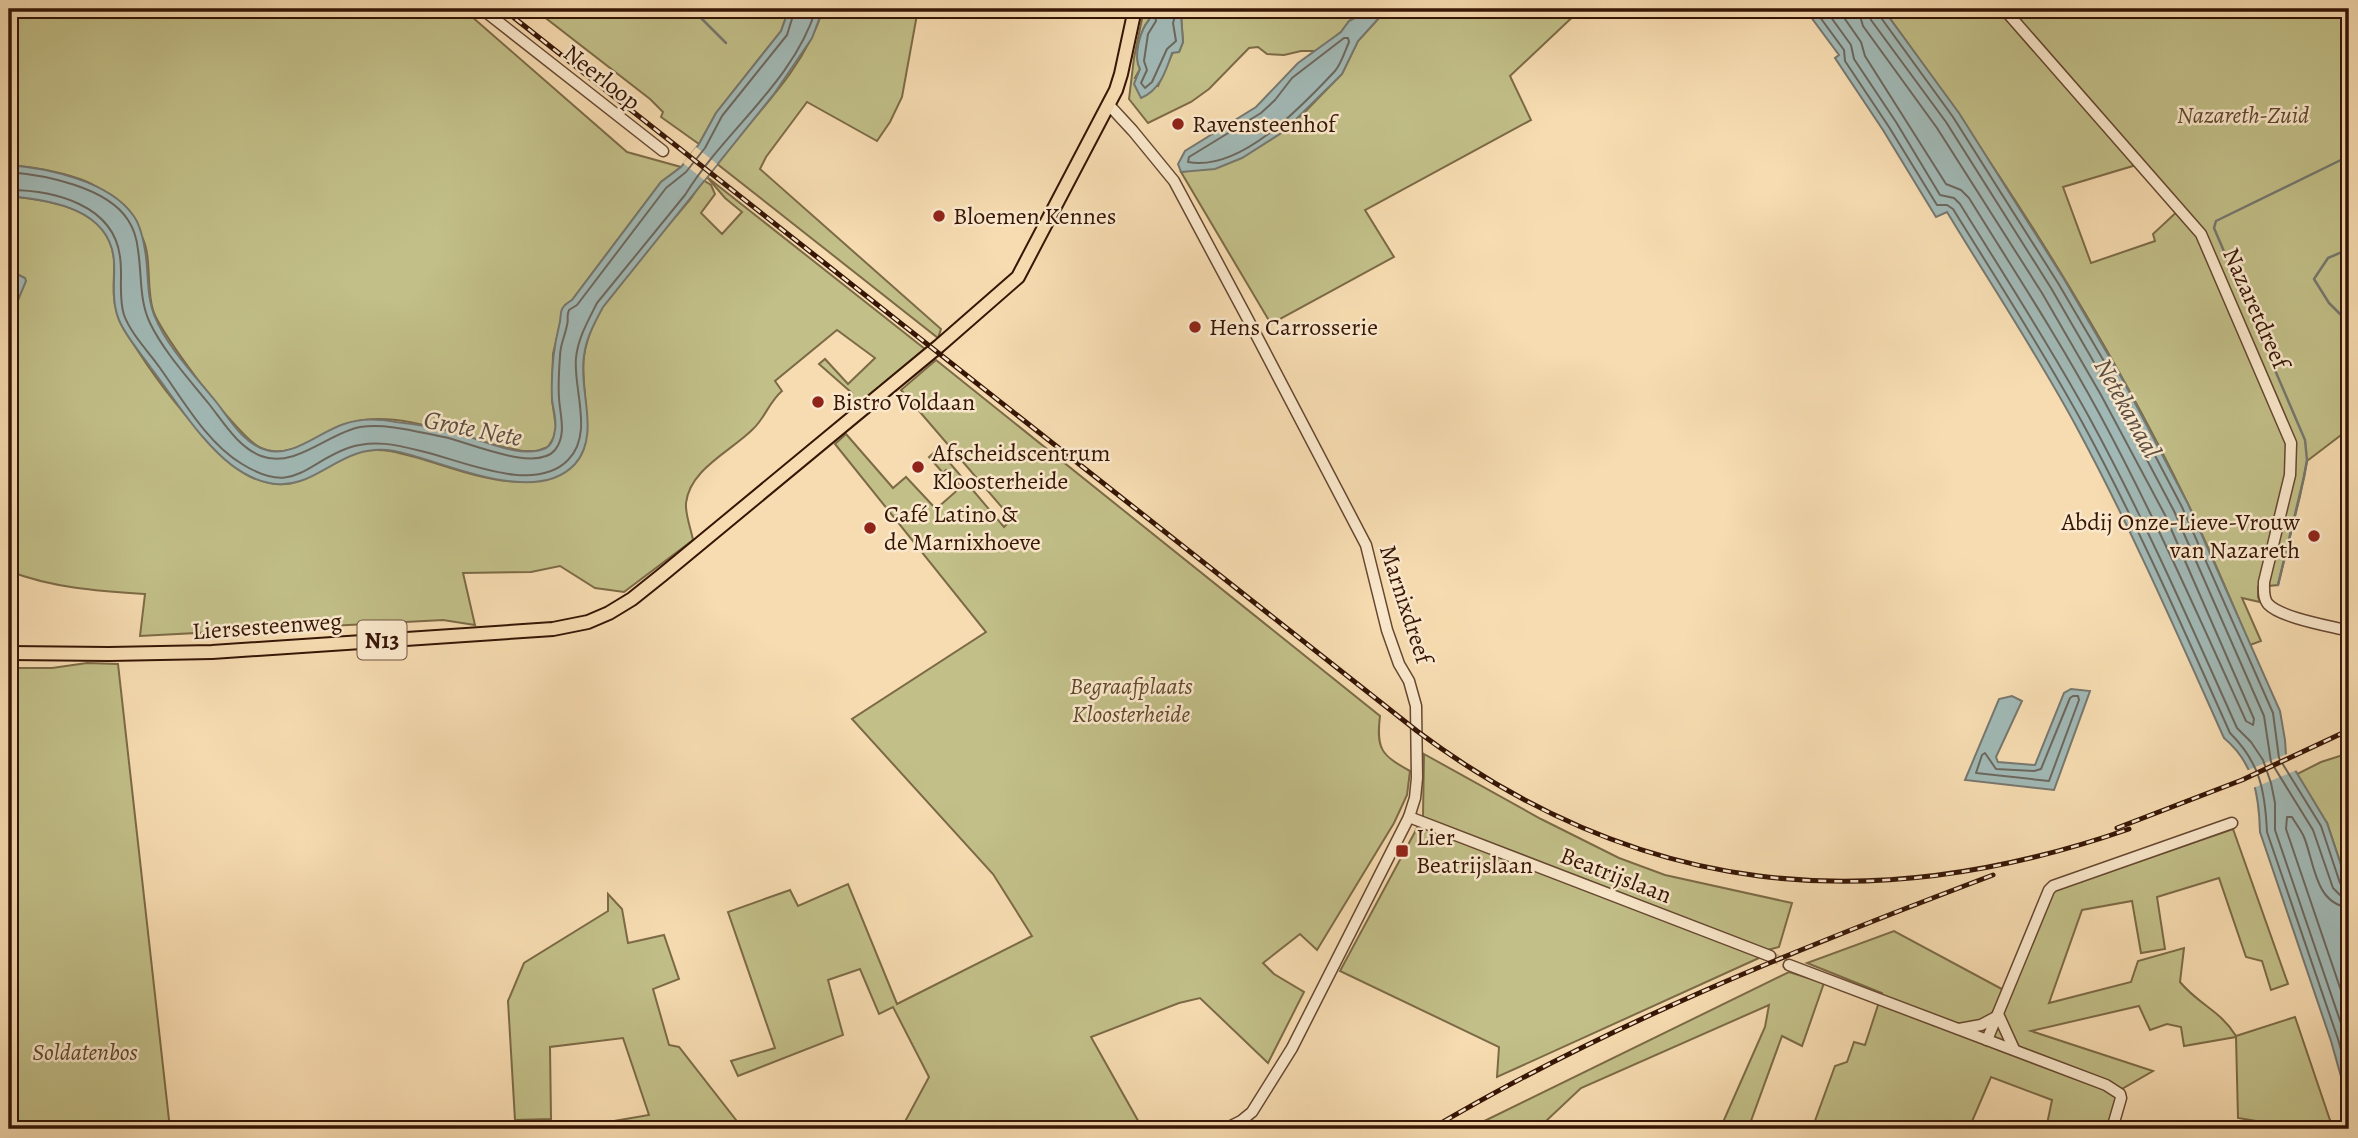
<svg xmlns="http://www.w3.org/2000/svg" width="2358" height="1138" font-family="Alegreya,serif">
<rect width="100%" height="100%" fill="#f7dcb1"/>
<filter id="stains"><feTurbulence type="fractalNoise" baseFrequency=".00286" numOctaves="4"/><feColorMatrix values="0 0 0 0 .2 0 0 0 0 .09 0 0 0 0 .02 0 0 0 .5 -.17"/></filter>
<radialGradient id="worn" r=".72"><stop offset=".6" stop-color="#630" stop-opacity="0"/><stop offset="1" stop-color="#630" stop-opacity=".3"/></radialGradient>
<g fill="#c2bf88" stroke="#7c6a46" stroke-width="2" fill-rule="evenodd">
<path d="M9,9H463L627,152L681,167L661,182L572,300L565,305L553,354L552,400L556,427L554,437L548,447L537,451H523C471,443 410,411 357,421C326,427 291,464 259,447C237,435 160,334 153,310C146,288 152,256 142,237C139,230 130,223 125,217C117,208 110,195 100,189C80,174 33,167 9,165Z"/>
<polygon points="534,9 789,9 781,31 716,113 699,144 661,117 663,112 650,99"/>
<path d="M823,9H918L902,97L890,122L877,141L807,102L766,157L760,169L941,329L938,338L716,163C755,115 805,69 823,9Z"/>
<path d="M1144,9H1147L1149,20C1141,29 1134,58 1140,69L1135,78L1158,86L1173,52H1179L1183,42L1181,15L1187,10L1372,9L1349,21L1341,32L1317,51H1301L1284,55L1267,54L1258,47L1249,48L1209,89L1191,102L1148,123L1129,99L1134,58Z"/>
<polygon points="1387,9 1581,9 1510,76 1531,120 1365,210 1394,257 1271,324 1181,172 1194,170 1301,116 1342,74 1358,41"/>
<path d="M1883,9H2349V429L2307,461L2300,496L2278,585L2258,587V597L2260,602L2242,598L2261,641L2250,645C2230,598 2210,550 2188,504C2104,330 1997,165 1883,9ZM2143,163L2182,207L2153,234L2155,241L2091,263L2063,187Z"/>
<path d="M707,177L925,349L857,407L848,397L852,393L819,364L825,359L848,384L875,358L837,330L775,381L782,391C769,402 765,418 753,429C730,452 690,469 686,503C685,514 691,529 693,540L624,592L595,588L560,566L531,572L463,573L475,625L443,620L140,636L145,594C99,591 52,588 9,571V427L12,420L9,407V253L13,244L15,231L9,230V196C50,200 109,208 114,259C115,277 111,295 117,312C131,351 214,460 251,477C300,498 310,469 350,455C368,448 386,449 403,454C456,466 523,503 573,465C599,445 579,385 584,356C592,298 653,246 688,202C694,195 698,187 703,180L711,185L715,194L701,213L722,234L742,212L725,198Z"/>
<path d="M936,360L1380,716C1376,749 1381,755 1410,771L1407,795L1394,823L1317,950L1300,934L1263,963L1274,974L1304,992L1268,1063L1200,998L1179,1003L1091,1037L1141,1126L1111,1129H901L929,1077L893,1007L879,1014L860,969L828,980L843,1035L738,1076L731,1061L775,1048L728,912L790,890L798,906L848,884L897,1004L1032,936L993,874L852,719L986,632L835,444L846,434L893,488L906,477L936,509L961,487L946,470L943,473L929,457L938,449L1004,527L1012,519L901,390Z"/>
<polygon points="87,663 118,664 170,1129 9,1129 9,668 52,668"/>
<polygon points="2349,753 2349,889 2327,823 2293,776 2321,762"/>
<polygon points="1424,754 1541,819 1619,858 1665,875 1792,903 1779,947 1753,954 1759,958 1497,1077 1499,1047 1340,971 1423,817"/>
<path d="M2233,829L2288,984L2271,990L2262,961L2246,957L2219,878L2157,897L2165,949L2141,953L2132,901L2082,910L2049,1003L2131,982L2138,961L2184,948L2180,982C2199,1005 2220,1010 2236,1036L2295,1017L2332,1126L2331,1129H2281V1125L2238,1118L2236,1037L2184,1046L2181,1027L2167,1024L2150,1030L2139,1006L2031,1031L2153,1071L2122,1089L2107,1129L2084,1123L2082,1129H2046L2052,1100L1991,1077L1970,1126L1976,1129H1812L1835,1066L1847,1062L1854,1042L1865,1045L1882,993L1807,963L1894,931L2011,994L2053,891Z"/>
<polygon points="608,894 622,909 628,943 664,935 679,979 653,989 669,1045 679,1047 743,1129 597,1129 596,1124 649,1115 623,1038 550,1047 551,1119 515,1120 508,1001 524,963 608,911"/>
<polygon points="1789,972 1824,983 1802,1046 1782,1036 1748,1129 1720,1129 1765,1027 1769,1005 1581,1088 1546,1121 1610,1129 1468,1129"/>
</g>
<g fill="#a1b9b6" stroke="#76776f" stroke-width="2">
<path d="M789,9H823L812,38L774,94L603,307C595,322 586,338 584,356C578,390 601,434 575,464C535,508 442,460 394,451C339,441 317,493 269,483C241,477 220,457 202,436C183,414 168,390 151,368C140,352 126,337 119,320C111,301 115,281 114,262C111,209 51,200 9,196V165C47,168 109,181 133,215C140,224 143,238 145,250C149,272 146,296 155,317C167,347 197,378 217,403C230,420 244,444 266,450C293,458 319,432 344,424C362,418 378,419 396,422C415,424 435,427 454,432C479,438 520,460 546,448C552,445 554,437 555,430C557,420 553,409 552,399C551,374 553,350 559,326C563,313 556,310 572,300L661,182L681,167L699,144L716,113L781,31Z"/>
<path d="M1147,9H1195L1187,10L1181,15L1183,42L1179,52L1172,53C1166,71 1160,90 1141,98L1134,84L1140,69C1133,57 1140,30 1149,20Z"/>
<polygon points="1372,9 1387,9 1358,41 1342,74 1283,132 1242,158 1215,169 1181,172 1178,164 1185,151 1256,107 1298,63 1341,32 1349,21"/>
<path d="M1805,9H1883L1959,113L2064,279L2124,382L2188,504L2280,711L2285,740L2286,755L2327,823L2349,889V1105L2331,1041L2260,832C2259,795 2254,763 2224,738C2177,633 2131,528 2076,426C2036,352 1990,283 1947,212L1936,217L1883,130L1835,58L1839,55Z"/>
<polygon points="17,274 25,278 26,281 9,322 9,283"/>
<polygon points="2071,689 2090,691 2054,790 1965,780 1999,699 2012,696 2022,701 1996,757 1998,762 2035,765 2064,693"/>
</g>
<g fill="#f7dcb1">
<polygon points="696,147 717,164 704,180 683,163"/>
<polygon points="2289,753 2297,770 2253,788 2246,771"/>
</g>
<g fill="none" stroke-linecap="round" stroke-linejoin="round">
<g stroke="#6c675e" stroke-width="2">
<polyline points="1154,9 1156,21 1148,34 1144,61 1147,70 1141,83 1145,88 1152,82 1167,49 1176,41 1173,23 1177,9"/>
<path d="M1814,9L1844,50L1845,61L1889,127L1937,205H1947L1953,209C1997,280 2042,349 2082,422C2137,523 2183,628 2230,733C2260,763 2265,790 2267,832L2338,1039L2349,1079"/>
<path d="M1825,9L1851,45L1854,59L1896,122L1940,195L1954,198L1960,204C2004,275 2049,344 2089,417C2144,518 2190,623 2237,728L2251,742L2263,760L2271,783L2275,803V830L2349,1047"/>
<path d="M1838,9L1861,42L1865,56L1946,184L1961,190L1969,198C2013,269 2059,339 2099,413C2153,513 2199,617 2246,721L2253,725L2254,719L2165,515L2101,395L2042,293L1937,128L1863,26L1858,9"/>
<polyline points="1869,9 1871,20 1946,122 2051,288 2110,390 2174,511 2264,716 2271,762 2313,830 2333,888 2340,895 2349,896"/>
<polyline points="1877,9 1879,15 1953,117 2058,283 2118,385 2182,507 2273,713 2279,758 2321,826 2340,883 2344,887 2349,887"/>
<path d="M1344,38H1348L1349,42C1345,51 1341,64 1335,71C1302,106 1241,172 1188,162L1189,157L1261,113L1275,100L1292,78Z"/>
<path d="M9,172C45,175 107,187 128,220C134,229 137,240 138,250C142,275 139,300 150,323C164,352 189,379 209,404C224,423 238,447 261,456C295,469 328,433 360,427C387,423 418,432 444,437C468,442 536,473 555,450C567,435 560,415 559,398C558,384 559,370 560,356C560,345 565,336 567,325C569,319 566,317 569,310L577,305L666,188L686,172L705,148L722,116L787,35L795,9"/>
<path d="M9,190C54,190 114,205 120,257C123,276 118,296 124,315C131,334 148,351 160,368C183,400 207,443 242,464C294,496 304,464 348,448C373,439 397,445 421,451C461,460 534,495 568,460C594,434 573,389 576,358C578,338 588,321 597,303L685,195C724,131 793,83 816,9"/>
<polygon points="2073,696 2078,696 2079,700 2049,781 1976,773 1982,755 1985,753 1996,769 2034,771 2041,769 2070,698"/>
<path d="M2349,907C2315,905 2314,861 2304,837C2301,830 2296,824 2292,817H2287L2286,829L2349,1014"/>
</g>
<g stroke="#76776f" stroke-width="2.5">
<polyline points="692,9 726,43"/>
<polyline points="2349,249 2328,258 2314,279 2329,303 2349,323"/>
<polyline points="2278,585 2304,477 2307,460 2305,440 2214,228 2216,221 2349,156"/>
</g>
<polyline stroke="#d0b48f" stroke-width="10" stroke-dasharray="10 5" stroke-linecap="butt" points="1770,956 1789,965"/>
<g stroke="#664730" stroke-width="13">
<g id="minor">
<polyline points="482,9 663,151"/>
<path d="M2004,9L2201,234L2291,443L2290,475L2264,582C2264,590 2263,598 2268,604C2281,618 2330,626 2349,631"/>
<polyline points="1109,105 1133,131 1174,181 1252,327 1366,545 1387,630 1399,664 1409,681 1416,706 1417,778 1415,798 1409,817 1292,1048 1252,1112 1241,1121 1225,1129"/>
<polyline points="1409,817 1770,956"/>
<polyline points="1789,965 2106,1085 2120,1094 2121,1098 2112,1129"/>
<polyline points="1998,1014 2014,1049"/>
<polyline points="1959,1029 1981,1025 1996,1017"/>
<polyline points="1987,1040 2049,890 2053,886 2232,823"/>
</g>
</g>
<g stroke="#361505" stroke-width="16">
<polyline id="major" points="9,653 109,654 212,652 553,629 588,622 609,613 632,599 662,575 939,346 1018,277 1116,90 1121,74 1135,9"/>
</g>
<use href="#minor" stroke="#fae8cc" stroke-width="10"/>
<use href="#major" stroke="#f7dcb1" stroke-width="12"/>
<g stroke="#361505" stroke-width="5">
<g id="rail">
<path d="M503,9L1417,731C1639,897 1870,919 2129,829"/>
<polyline points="2117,828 2242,780 2349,730"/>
<path d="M1431,1129C1608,1024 1800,948 1993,875"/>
</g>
</g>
<use href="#rail" stroke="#fae8cc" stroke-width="2.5" stroke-dasharray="8" stroke-linecap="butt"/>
</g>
<g fill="#8f2418" stroke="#fae8cc" stroke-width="2.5">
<circle cx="1178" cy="124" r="7"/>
<circle cx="939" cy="216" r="7"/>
<circle cx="1195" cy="327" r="7"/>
<circle cx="818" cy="402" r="7"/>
<circle cx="918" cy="467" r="7"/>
<circle cx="870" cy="528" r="7"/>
<circle cx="2314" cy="536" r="7"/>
<rect x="1395" y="844" width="14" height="14" rx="3.5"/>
</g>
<g text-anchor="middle" stroke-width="5" stroke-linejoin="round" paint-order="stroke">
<rect fill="#fae8cc" stroke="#715441" stroke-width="2" x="357.5" y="620.5" width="49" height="39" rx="5"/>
<g font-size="23" font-weight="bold" fill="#361505">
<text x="382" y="648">N13</text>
</g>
<g font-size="24" fill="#361505" stroke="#fae8cc">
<text transform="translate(602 77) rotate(38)" y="8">Neerloop</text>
<text transform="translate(2256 308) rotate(66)" y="8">Nazaretdreef</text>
<text transform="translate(1406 604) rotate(72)" y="8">Marnixdreef</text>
<text transform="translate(267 626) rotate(-4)" y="8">Liersesteenweg</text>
<text transform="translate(1616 875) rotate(21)" y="8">Beatrijslaan</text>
</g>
<g font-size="24" font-style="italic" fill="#60482c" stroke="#fae8cc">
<text x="2243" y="123">Nazareth-Zuid</text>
<text x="1131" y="694">Begraafplaats<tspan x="1131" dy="28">Kloosterheide</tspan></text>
<text x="85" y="1060">Soldatenbos</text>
</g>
<g font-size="24" fill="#361505" stroke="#fae8cc" text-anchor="start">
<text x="1192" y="132">Ravensteenhof</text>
<text x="953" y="224">Bloemen Kennes</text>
<text x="1209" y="335">Hens Carrosserie</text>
<text x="832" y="410">Bistro Voldaan</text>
<text x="932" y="461">Afscheidscentrum<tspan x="932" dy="28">Kloosterheide</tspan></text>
<text x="884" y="522">Café Latino &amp;<tspan x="884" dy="28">de Marnixhoeve</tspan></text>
<text x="2300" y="530" text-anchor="end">Abdij Onze-Lieve-Vrouw<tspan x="2300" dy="28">van Nazareth</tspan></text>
<text x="1416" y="845">Lier<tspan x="1416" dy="28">Beatrijslaan</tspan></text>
</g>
<g font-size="26" font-style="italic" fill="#5b4e43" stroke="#fae8cc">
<text transform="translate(2128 408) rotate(61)" y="9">Netekanaal</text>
<text transform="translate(473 428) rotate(11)" y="9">Grote Nete</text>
</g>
</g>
<rect width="2358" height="1138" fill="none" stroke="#f7dcb1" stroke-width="35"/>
<rect x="10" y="10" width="2337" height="1117" fill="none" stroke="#361505" stroke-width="3.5"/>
<rect x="18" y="18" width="2323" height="1103" fill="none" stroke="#361505" stroke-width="2"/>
<rect width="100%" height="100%" filter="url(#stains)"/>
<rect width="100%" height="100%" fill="url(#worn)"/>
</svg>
